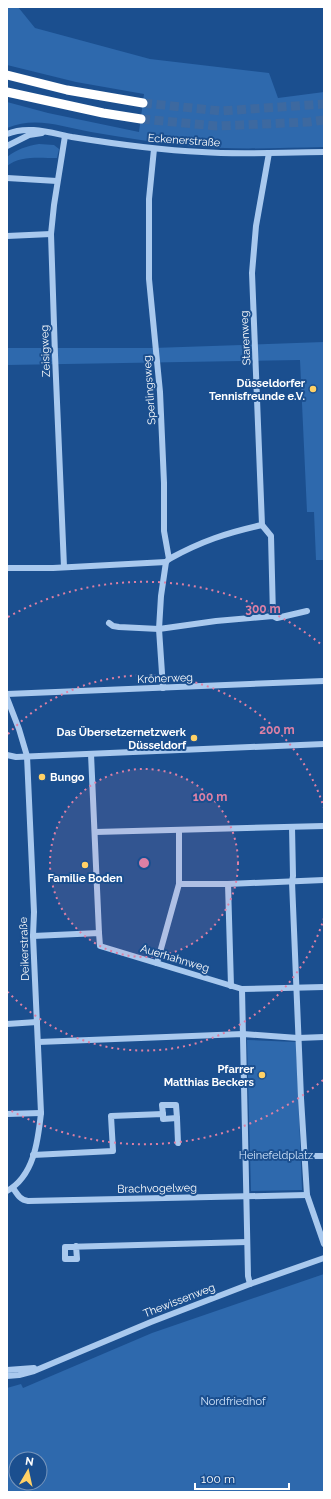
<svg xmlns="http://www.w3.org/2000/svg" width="331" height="1499" font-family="Raleway,sans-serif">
<rect width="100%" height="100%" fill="#1b4f8f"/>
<g fill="#2e69ad" fill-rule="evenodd">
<path d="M7,7H18L35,28L150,59L269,73L278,98L324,92V147C278,148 232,150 187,146C155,143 123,137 91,132C62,127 36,116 7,128V102L48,113L139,132L144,94L76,82L7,65Z"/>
<path d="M39,144L54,145L59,149L57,158C41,158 20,155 7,166V157C17,149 27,146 39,144Z"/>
<polygon points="324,342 324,560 316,560 314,512 307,512 300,360 7,365 7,348 153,348"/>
<polygon points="247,1040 296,1042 302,1190 251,1191"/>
<path d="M324,1274V1492H7V1388L21,1384L23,1388L152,1333ZM16,1459H40V1483H16Z"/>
</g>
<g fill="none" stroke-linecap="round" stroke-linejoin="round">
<g stroke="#3d69a0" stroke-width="9" stroke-dasharray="9 4.5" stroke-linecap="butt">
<polyline points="143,103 221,111 324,104"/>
<polyline points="141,119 217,126 309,122 324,120"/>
</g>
<g stroke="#a9c9ee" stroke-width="6">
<path d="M7,134C28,125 51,133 72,137C115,144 158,150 202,152C243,155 284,152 324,152"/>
<polyline points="7,146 29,135 42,133"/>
<polyline points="154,149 149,199 149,279 160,392 164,483 164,531 169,559"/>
<polyline points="269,153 256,226 252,273 262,525 271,536 273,616"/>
<polyline points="7,178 57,181"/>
<polyline points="7,236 51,234"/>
<polyline points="64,567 55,355 51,234 54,205 65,136"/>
<polyline points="7,568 53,568 166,562"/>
<polyline points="109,623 113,626 119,627 159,629 216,621 273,616 277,618 307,611"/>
<path d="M163,688L159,629L161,596L166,562L169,559C202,541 226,533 262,525"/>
<polyline points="7,694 324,681"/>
<path d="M7,698L19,729L27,756L34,912L33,936L41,1113C38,1141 34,1176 7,1191"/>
<polyline points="91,754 99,933"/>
<polyline points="7,755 16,757 324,744"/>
<polyline points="292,827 293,876 292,882 301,1098 307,1195 324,1244"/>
<polyline points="95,832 324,826"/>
<polyline points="179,884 228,884 324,880"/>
<polyline points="228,884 231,986"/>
<polyline points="33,936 99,933 100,946 242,989 324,987"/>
<polyline points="157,963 179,884 179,830"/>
<polyline points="242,989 248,1276 250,1284"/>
<polyline points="7,1024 37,1022"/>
<polyline points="38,1042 243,1034 298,1038 324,1037"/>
<polyline points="7,1114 41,1113"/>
<polyline points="163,1114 162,1105 176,1105 177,1118"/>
<polyline points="33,1155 113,1151 111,1116 163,1114 163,1119 177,1118 178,1143"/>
<polyline points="305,1156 324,1156"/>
<path d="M13,1188C17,1194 20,1200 28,1201L307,1195"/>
<polyline points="76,1246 77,1259 65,1259 65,1247 247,1242"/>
<polyline points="7,1370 34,1368"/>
<polyline points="7,1376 19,1375 34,1371 151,1322 250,1284 324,1258"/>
</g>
<g stroke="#fff" stroke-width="9">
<polyline points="7,75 67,90 143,103"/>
<polyline points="7,92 103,113 141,119"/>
</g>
</g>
<circle cx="144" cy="863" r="94" fill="#dd80a5" fill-opacity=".12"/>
<g fill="none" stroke="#dd80a5" stroke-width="2" stroke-dasharray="2 4">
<circle cx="144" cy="863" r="94"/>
<path d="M324 918A188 188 0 0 1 8 992M8 734A188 188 0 0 1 324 808"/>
<path d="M323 1080A281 281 0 0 1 8 1109M8 617A281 281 0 0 1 323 646"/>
</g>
<g fill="#ffd166" stroke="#1b4f8f" stroke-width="1.5">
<circle cx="313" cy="389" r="4"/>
<circle cx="194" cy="738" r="4"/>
<circle cx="42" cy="777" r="4"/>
<circle cx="85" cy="865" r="4"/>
<circle cx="262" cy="1075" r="4"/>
</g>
<g text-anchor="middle" stroke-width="4" stroke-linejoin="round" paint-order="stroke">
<g font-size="11" fill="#fff" stroke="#1b4f8f">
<text transform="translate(184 140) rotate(4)" y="4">Eckenerstraße</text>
<text transform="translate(245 338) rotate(-93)" y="4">Starenweg</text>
<text transform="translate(45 351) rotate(-92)" y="4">Zeisigweg</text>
<text transform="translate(149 390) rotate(-94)" y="4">Sperlingsweg</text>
<text transform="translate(165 678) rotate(-2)" y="4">Krönerweg</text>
<text transform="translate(24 949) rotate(-92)" y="4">Deikerstraße</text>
<text transform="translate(175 958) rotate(17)" y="4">Auerhahnweg</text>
<text transform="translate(157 1188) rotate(-1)" y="4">Brachvogelweg</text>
<text transform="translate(179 1300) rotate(-21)" y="4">Thewissenweg</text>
</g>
<g font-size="11" font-weight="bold" fill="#fff" stroke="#1b4f8f" text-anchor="end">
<text x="305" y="387">Düsseldorfer<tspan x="305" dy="13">Tennisfreunde e.V.</tspan></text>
<text x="186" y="736">Das Übersetzernetzwerk<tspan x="186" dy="13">Düsseldorf</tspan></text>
<text x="50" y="781" text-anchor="start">Bungo</text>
<text x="85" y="882" text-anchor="middle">Familie Boden</text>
<text x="254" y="1073">Pfarrer<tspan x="254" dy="13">Matthias Beckers</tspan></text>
</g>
<g font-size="11" fill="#cfe3fa" stroke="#1b4f8f">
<text x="276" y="1159">Heinefeldplatz</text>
<text x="233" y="1405">Nordfriedhof</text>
</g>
</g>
<circle cx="144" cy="863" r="6" fill="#dd80a5" stroke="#1b4f8f" stroke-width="2"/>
<g font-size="12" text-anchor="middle" font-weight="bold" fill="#dd80a5" stroke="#1b4f8f" stroke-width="4" stroke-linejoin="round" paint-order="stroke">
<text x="263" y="613">300 m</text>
<text x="277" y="734">200 m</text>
<text x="210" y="801">100 m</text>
</g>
<rect width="331" height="1499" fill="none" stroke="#ffffff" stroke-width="16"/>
<g transform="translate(28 1471) rotate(9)"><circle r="19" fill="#1b4f8f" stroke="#7695bc"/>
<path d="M0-3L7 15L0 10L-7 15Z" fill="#ffd166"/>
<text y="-6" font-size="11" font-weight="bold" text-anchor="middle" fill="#ffffff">N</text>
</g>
<path d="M195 1483v6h94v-6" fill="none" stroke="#ffffff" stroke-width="2"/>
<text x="201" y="1483" font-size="12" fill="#ffffff" stroke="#1b4f8f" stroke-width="3" paint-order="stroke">100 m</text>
</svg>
